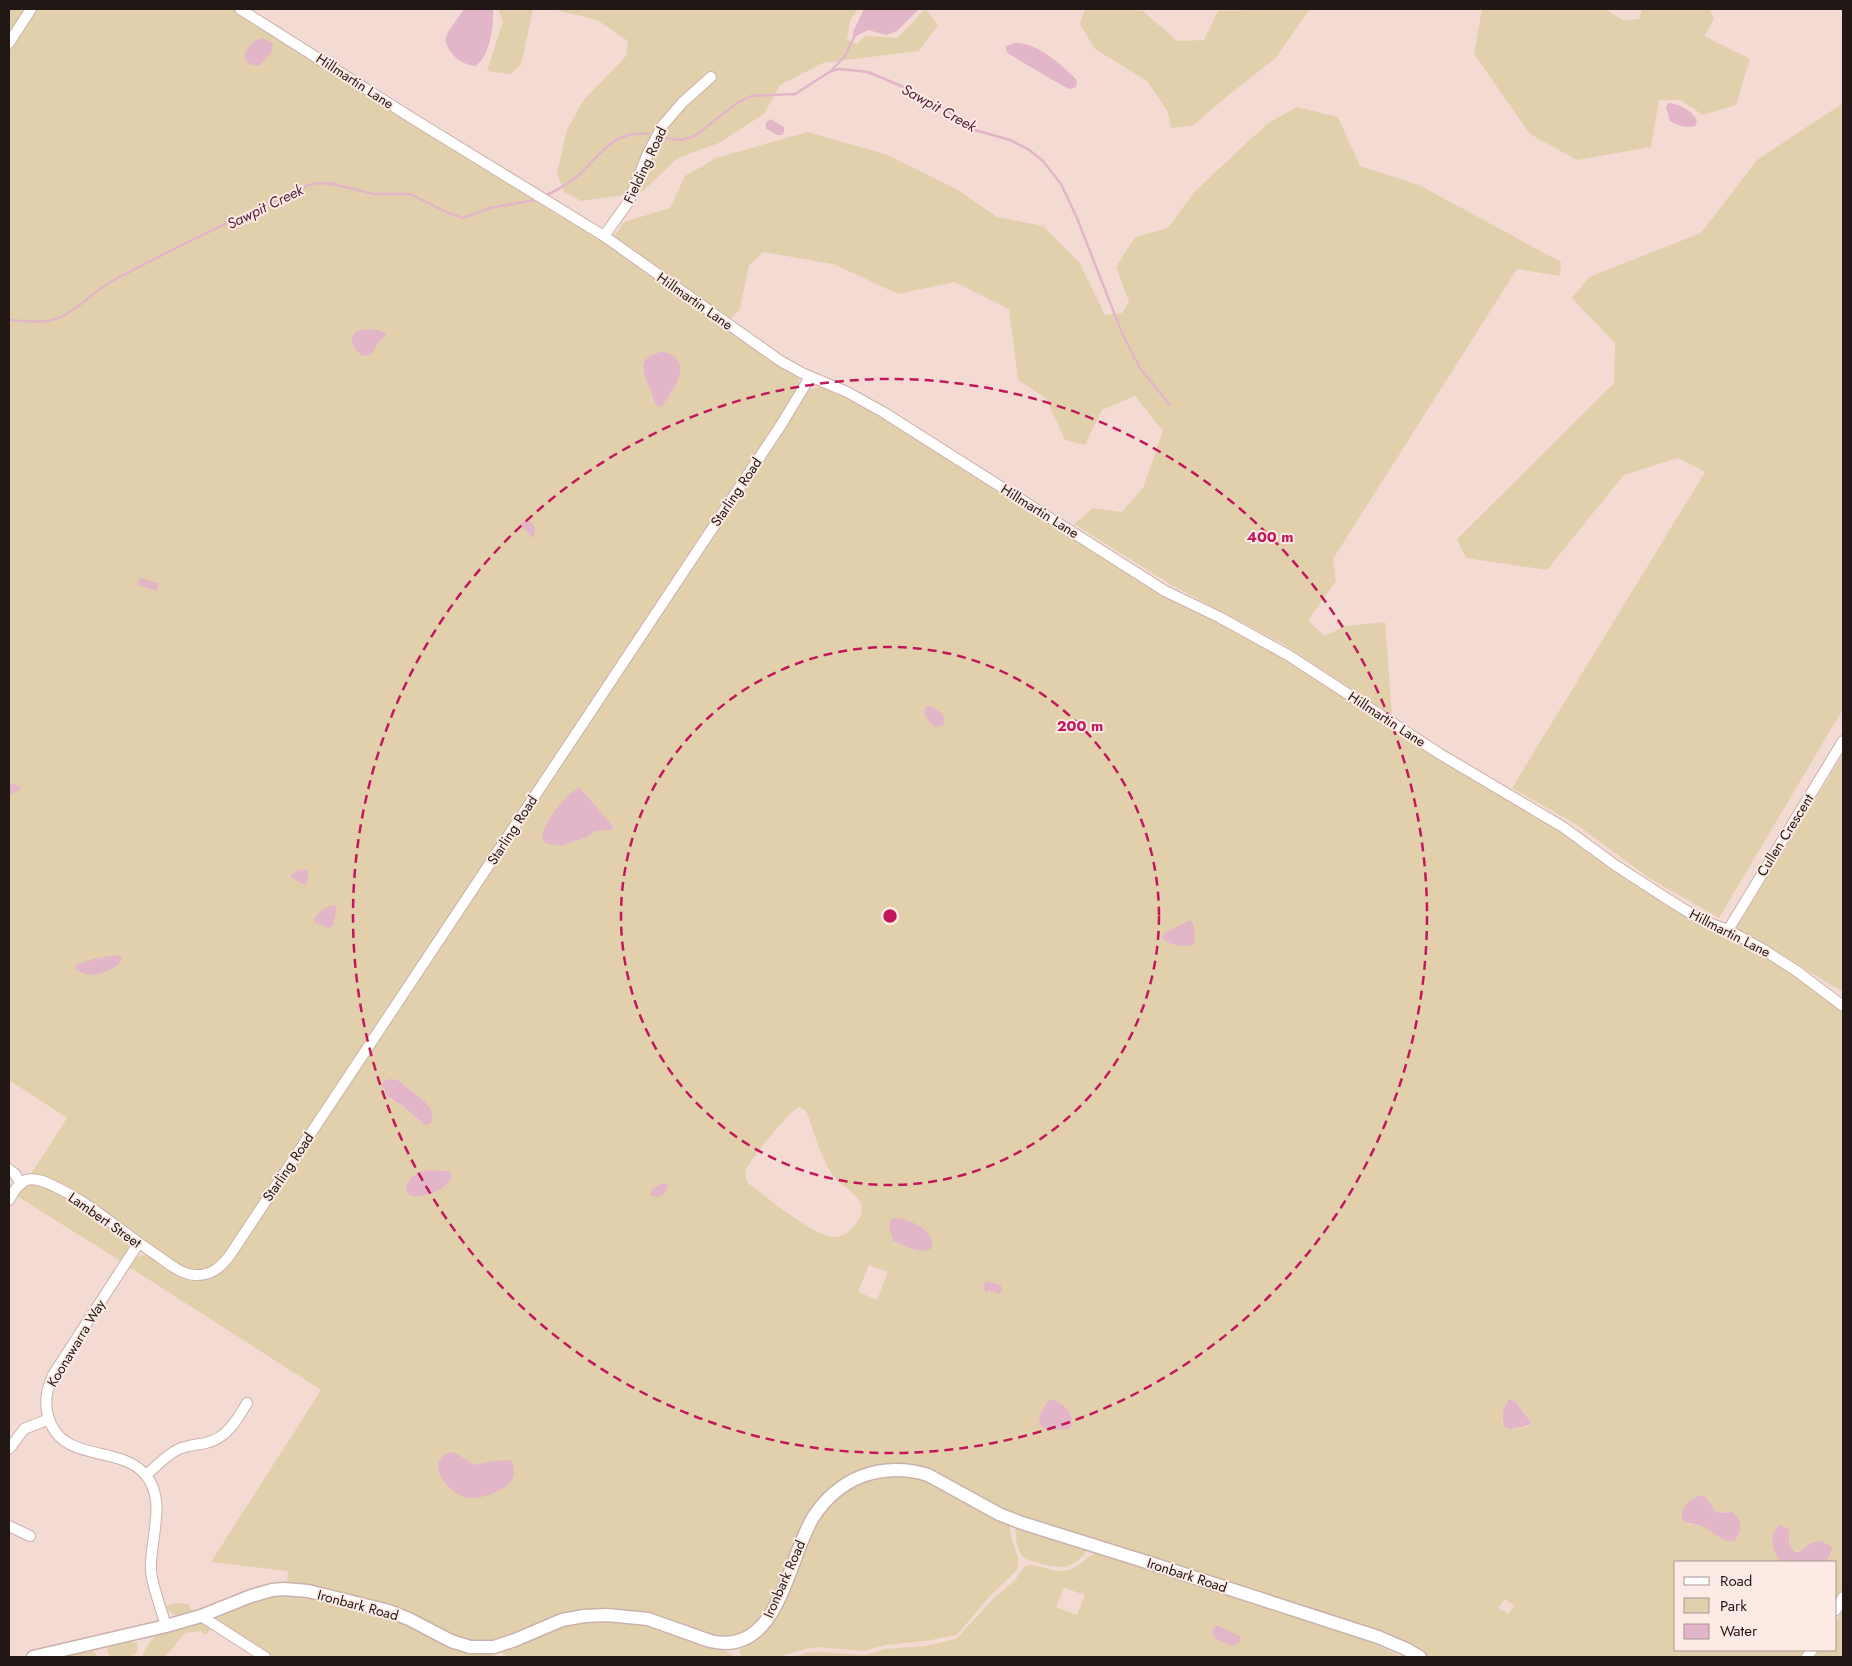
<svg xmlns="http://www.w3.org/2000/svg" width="1852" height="1666" font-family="Jost,sans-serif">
<rect width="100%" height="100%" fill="#f3dbd4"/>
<g fill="#e2d0ad" fill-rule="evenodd">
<polygon points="9,9 27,9 9,36"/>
<path d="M34,9H235L572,220L798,375L800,385L796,394L220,1261C206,1270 197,1271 181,1266L36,1175L31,1174L67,1118L9,1080V47ZM652,355L680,375L673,390L660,407L654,402L642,369L644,362Z"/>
<polygon points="498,9 533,9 521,65 511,74 487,71 503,21"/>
<polygon points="552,9 858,9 850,20 847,40 857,44 865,36 897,38 925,9 926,9 938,25 919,51 823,63 780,85 764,114 719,143 678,158 642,192 636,193 645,167 681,101 630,194 581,201 564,192 557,173 567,130 582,102 626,56 628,41 597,20"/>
<polygon points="1085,9 1126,9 1143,11 1177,41 1204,40 1218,11 1310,9 1275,59 1231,93 1194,125 1171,128 1168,112 1147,81 1095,49 1080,24"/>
<polygon points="1482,9 1605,9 1623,20 1639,19 1642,9 1709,9 1714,19 1704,36 1750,59 1736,105 1703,115 1680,100 1659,100 1651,147 1577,160 1530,134 1474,54"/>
<polygon points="1843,103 1843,709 1719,918 1649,878 1577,825 1512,788 1705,472 1678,458 1624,475 1547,570 1466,558 1457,539 1614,383 1615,343 1572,298 1589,277 1701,233 1757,160"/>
<polygon points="1297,107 1338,117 1360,166 1419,185 1561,262 1560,276 1517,269 1333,559 1336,581 1308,621 1325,636 1345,626 1385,622 1392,716 1283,644 1173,586 1074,524 1093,508 1122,512 1143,488 1163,431 1135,396 1102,410 1085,445 1065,440 1046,398 1018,380 1009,309 955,282 898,294 833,264 763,252 749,265 740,309 730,319 614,236 624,222 670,208 685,176 716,158 807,132 885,154 958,190 997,217 1043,226 1079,262 1105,315 1122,313 1129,302 1116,267 1135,237 1168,228 1194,192 1268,123"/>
<path d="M821,386L852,398L1216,619L1280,654L1392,729L1567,834L1629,881L1668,904L1762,952L1843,1009V1590L1836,1603V1562H1825L1832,1552L1811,1543L1802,1551L1795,1552L1790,1547L1789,1541L1776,1528C1772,1540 1771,1553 1782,1562H1676V1650H1808L1803,1657H1429L1424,1653L1012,1515L918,1467L892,1464L836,1485L763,1616L746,1631L733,1636L713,1635L649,1614L612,1609L488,1643L472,1642L287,1585L288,1571L211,1562L321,1390L129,1267L136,1257L145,1255L199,1280L213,1278L224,1268L804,396L810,389ZM401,1082L428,1105L432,1119L429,1124L423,1123L404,1107L389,1098ZM799,1107L805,1110L807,1113C814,1133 822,1161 834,1177C842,1187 856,1192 861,1204C863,1212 860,1220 855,1225C851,1231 843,1236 836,1237C813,1237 767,1197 748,1183C746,1179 745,1176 746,1171C748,1161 789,1112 799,1107ZM427,1170L447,1171L444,1186C434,1192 421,1199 409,1195L413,1176ZM908,1220L924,1229L912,1248L894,1242ZM869,1265L888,1272L877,1300L858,1292ZM1511,1399L1515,1401L1531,1421L1530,1426L1510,1429L1503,1426L1502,1423L1507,1401ZM1046,1403L1073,1421L1072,1427L1039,1425L1040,1417ZM1702,1495L1707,1498L1715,1511L1722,1513L1729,1512L1740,1522V1532L1734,1541L1724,1540L1703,1526L1686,1524L1687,1503ZM1505,1599L1514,1605L1509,1614L1498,1608Z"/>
<polygon points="1843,754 1843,992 1736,928"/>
<path d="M31,1184C48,1184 123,1228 128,1244C130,1251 125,1256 122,1262L17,1196L25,1187Z"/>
<polygon points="899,1475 929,1481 1009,1524 1012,1540 1018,1558 1018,1565 1016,1571 989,1597 957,1635 926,1641 886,1645 863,1651 817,1647 805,1649 779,1657 744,1657 740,1654 740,1650 743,1645 753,1640 812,1529 828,1505 847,1489 870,1479"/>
<path d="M1017,1527L1083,1548L1086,1550L1085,1554C1080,1559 1073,1565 1065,1567C1059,1568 1028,1562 1023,1557C1017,1550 1014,1535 1017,1527Z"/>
<path d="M1097,1553L1359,1636L1401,1657H793L806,1653L819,1652L865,1655L885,1649L924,1646L956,1639L992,1600L1015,1580L1024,1567C1035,1562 1051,1572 1063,1571C1077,1571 1085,1556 1097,1553ZM1064,1588L1085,1595L1077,1615L1056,1607Z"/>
<polygon points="294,1594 372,1611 491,1653 498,1657 271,1657 237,1637 213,1619 213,1618 266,1596"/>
<path d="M175,1603L188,1604L193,1613C182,1616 171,1618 165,1606Z"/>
<polygon points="1843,1609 1843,1657 1814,1657 1819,1650 1836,1650 1836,1621"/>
<polygon points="629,1620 674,1632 701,1645 726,1651 735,1657 509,1657 502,1654 505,1650 556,1628 575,1622"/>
<polygon points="197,1622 202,1622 212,1627 206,1635 200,1631 185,1633 165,1657 142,1657 148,1645 155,1636"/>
<path d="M125,1641L137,1643C142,1661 123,1657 111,1657L107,1651L108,1648Z"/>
<polygon points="87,1649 95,1652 97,1657 58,1657"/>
</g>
<g fill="#e3b5c8">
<path d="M464,9H493C494,24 490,58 475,66C459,64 449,54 445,40L448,32Z"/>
<polygon points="864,9 919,9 897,31 886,35 868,30 854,37 853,32"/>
<path d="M262,38L273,43L271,53L260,65C252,66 246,64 244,57C246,48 253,40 262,38Z"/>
<path d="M1015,43C1037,42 1059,63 1074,77L1077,81L1076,87L1069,89L1063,86L1009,54L1006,51V46Z"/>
<path d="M1668,103C1679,104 1693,110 1697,121L1695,126C1687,128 1677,126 1670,121L1666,107Z"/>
<polygon points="770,119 784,127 784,132 782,135 777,135 766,129 766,123"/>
<path d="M365,329L379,330L387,334C384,337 380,340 378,343C375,346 375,351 371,354C361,361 353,347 351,339L355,332Z"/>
<path d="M661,352C667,352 671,354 676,358C689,372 670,394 662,406L659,407C653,403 653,396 650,390C643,372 635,358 661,352Z"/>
<polygon points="527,520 531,522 535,527 534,539 520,525 522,522"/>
<polygon points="139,578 159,583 157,591 137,585"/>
<path d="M926,706C935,706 941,712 945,719L944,725L935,727L928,721L924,712Z"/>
<polygon points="9,783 21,787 20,790 9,795"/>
<path d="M579,787L613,826L612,830L595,831L585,838L561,846L545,843L542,837C547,817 563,799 579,787Z"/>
<polygon points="307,869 309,875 306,885 302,884 290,876 298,870"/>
<polygon points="334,905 337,907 333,926 328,928 314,922 314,918 323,909"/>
<path d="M1190,920L1193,923L1195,934L1194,944C1185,948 1168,945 1162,938L1165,933Z"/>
<path d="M116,955L122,957L120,963C108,973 87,981 75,968L76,965L93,959Z"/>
<path d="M390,1079C399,1079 401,1083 408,1088C418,1097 439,1107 430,1124L425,1125L404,1107L387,1096L382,1085L384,1081Z"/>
<path d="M427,1170L447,1171L451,1173L452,1177C446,1190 422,1200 409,1195L406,1189C408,1177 416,1173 427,1170Z"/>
<polygon points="661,1184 668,1184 665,1193 659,1197 650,1195 652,1189"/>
<path d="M897,1218C911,1219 935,1231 932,1248C920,1256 905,1245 893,1241L889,1224L891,1219Z"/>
<polygon points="987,1281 1001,1285 1002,1292 999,1294 989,1290 986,1293 983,1286"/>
<path d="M1052,1399C1064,1403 1072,1412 1073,1425L1069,1429L1048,1430L1039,1425C1039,1415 1043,1404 1052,1399Z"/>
<polygon points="1509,1399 1515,1401 1531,1422 1531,1425 1510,1429 1503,1426 1503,1410"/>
<path d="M451,1452L457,1454L474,1465L493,1461L509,1460L513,1463C516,1475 513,1483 502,1489C493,1494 482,1498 472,1498C452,1499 420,1462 451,1452Z"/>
<path d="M1702,1495L1707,1498L1715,1511L1722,1513L1732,1512C1744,1519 1742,1533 1734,1541C1720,1543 1713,1530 1701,1526C1694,1523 1688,1525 1682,1520C1681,1506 1689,1499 1702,1495Z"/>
<path d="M1779,1525L1784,1526L1789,1530V1544L1795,1552H1799L1811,1543L1821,1541L1831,1546C1833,1552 1829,1557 1825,1562H1782C1771,1553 1769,1535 1779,1525Z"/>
<polygon points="1215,1626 1219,1626 1239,1636 1241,1638 1240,1642 1233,1646 1215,1639 1212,1632"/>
</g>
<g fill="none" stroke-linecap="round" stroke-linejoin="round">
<g stroke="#e3b5c8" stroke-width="2.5">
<polyline points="832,70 845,56 855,35"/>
<polyline points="664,138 681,140 695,136 737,103 751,96 795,94 831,71 839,69 868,72 887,80 908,89 926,101 947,110 968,128 1010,140 1028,149 1043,161 1061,184 1077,218 1122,333 1140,368 1170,405"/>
<path d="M545,196C557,190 571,183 581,173C602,152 615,130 649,134"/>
<path d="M9,320C24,321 43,324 58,318C79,310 94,290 114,280C178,246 243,215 309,185L320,183L333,184L374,194H410L448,213L463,218L490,208L535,200"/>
</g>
<g stroke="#c9b2ab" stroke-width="12">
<g id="minor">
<polyline points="240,9 415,120 604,236 779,360 802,373 847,392 883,412 1165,591 1219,617 1288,655 1440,754 1563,827 1615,865 1669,900 1703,921 1728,930 1764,950 1798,972 1843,1006"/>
<polyline points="9,43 31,9"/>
<polyline points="604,236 629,201 648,153 663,125 683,102 711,77"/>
<polyline points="1728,930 1843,741"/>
<polyline points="9,1169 15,1174 21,1184"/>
<path d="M9,1200C13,1193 18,1183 26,1180C36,1177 48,1183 56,1187C93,1205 124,1234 158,1256C169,1264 181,1274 195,1275C211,1276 221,1267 230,1255L781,425L810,377"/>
<path d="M138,1244L53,1375C47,1389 44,1401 48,1416C61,1464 118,1444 145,1474C168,1501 149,1540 151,1571C153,1589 161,1608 166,1626"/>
<polyline points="9,1449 24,1429 49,1419"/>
<path d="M146,1475C156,1467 167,1454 179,1449C188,1445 197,1445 206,1443C227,1438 237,1420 247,1403"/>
<polyline points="9,1526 30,1536"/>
<polyline points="1836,1610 1843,1597"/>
<polyline points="201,1616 265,1657"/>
<polyline points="1807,1657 1812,1650"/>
</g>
</g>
<g stroke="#c9b2ab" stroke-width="15">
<path id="tertiary" d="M33,1657L166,1626L201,1616L251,1596L272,1590L284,1589L308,1591L389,1611L409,1619L451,1641L470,1647H494L515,1640L562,1620L584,1616L607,1615L648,1619L710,1641C780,1658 787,1558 814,1516C825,1499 842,1484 860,1477C883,1468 905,1468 928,1475L999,1514L1022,1523L1150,1563L1378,1637L1406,1649L1420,1657"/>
</g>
<use href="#minor" stroke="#fff" stroke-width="10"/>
<use href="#tertiary" stroke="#fff" stroke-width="12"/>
</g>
<g fill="none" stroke="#c2185b" stroke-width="2.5" stroke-dasharray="9 6">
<circle cx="890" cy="916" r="269"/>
<circle cx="890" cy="916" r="537"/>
</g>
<g text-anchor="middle" stroke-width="4" stroke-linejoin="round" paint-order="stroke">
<g font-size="14" fill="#211816" stroke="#fdeae4">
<text transform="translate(355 81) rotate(33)" y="5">Hillmartin Lane</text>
<text transform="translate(645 165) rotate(-65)" y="5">Fielding Road</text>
<text transform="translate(695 301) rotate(35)" y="5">Hillmartin Lane</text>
<text transform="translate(736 492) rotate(-56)" y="5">Starling Road</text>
<text transform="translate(1040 511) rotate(32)" y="5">Hillmartin Lane</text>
<text transform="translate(1387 719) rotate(33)" y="5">Hillmartin Lane</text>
<text transform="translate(512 830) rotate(-57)" y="5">Starling Road</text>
<text transform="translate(1785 835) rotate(-58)" y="5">Cullen Crescent</text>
<text transform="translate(1730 933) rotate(27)" y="5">Hillmartin Lane</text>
<text transform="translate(288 1167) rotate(-56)" y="5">Starling Road</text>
<text transform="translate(105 1220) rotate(35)" y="5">Lambert Street</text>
<text transform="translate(76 1343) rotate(-59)" y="5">Koonawarra Way</text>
<text transform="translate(1187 1575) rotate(18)" y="5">Ironbark Road</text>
<text transform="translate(784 1579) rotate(-66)" y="5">Ironbark Road</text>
<text transform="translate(358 1605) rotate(15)" y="5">Ironbark Road</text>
</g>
<g font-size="15" font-style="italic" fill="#551e3a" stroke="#fdeae4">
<text transform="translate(939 108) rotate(29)" y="5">Sawpit Creek</text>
<text transform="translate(265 207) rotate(-26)" y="5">Sawpit Creek</text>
</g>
</g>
<circle cx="890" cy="916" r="8" fill="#c2185b" stroke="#fdeae4" stroke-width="2.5"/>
<g font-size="15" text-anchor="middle" font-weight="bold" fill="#c2185b" stroke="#fdeae4" stroke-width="4" stroke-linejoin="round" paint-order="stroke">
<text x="1270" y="542">400 m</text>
<text x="1080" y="731">200 m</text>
</g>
<rect width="1852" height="1666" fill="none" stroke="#211816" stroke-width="20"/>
<rect x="1674" y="1561" width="162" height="90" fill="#fdeae4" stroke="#a59692"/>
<rect x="1684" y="1577" width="25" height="8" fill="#ffffff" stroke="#a59692"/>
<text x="1720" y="1586" font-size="15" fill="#211816">Road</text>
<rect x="1684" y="1598" width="25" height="15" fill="#e2d0ad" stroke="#a59692"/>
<text x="1720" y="1611" font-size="15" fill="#211816">Park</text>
<rect x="1684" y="1624" width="25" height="15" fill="#e3b5c8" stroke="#a59692"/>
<text x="1720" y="1636" font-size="15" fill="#211816">Water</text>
</svg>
